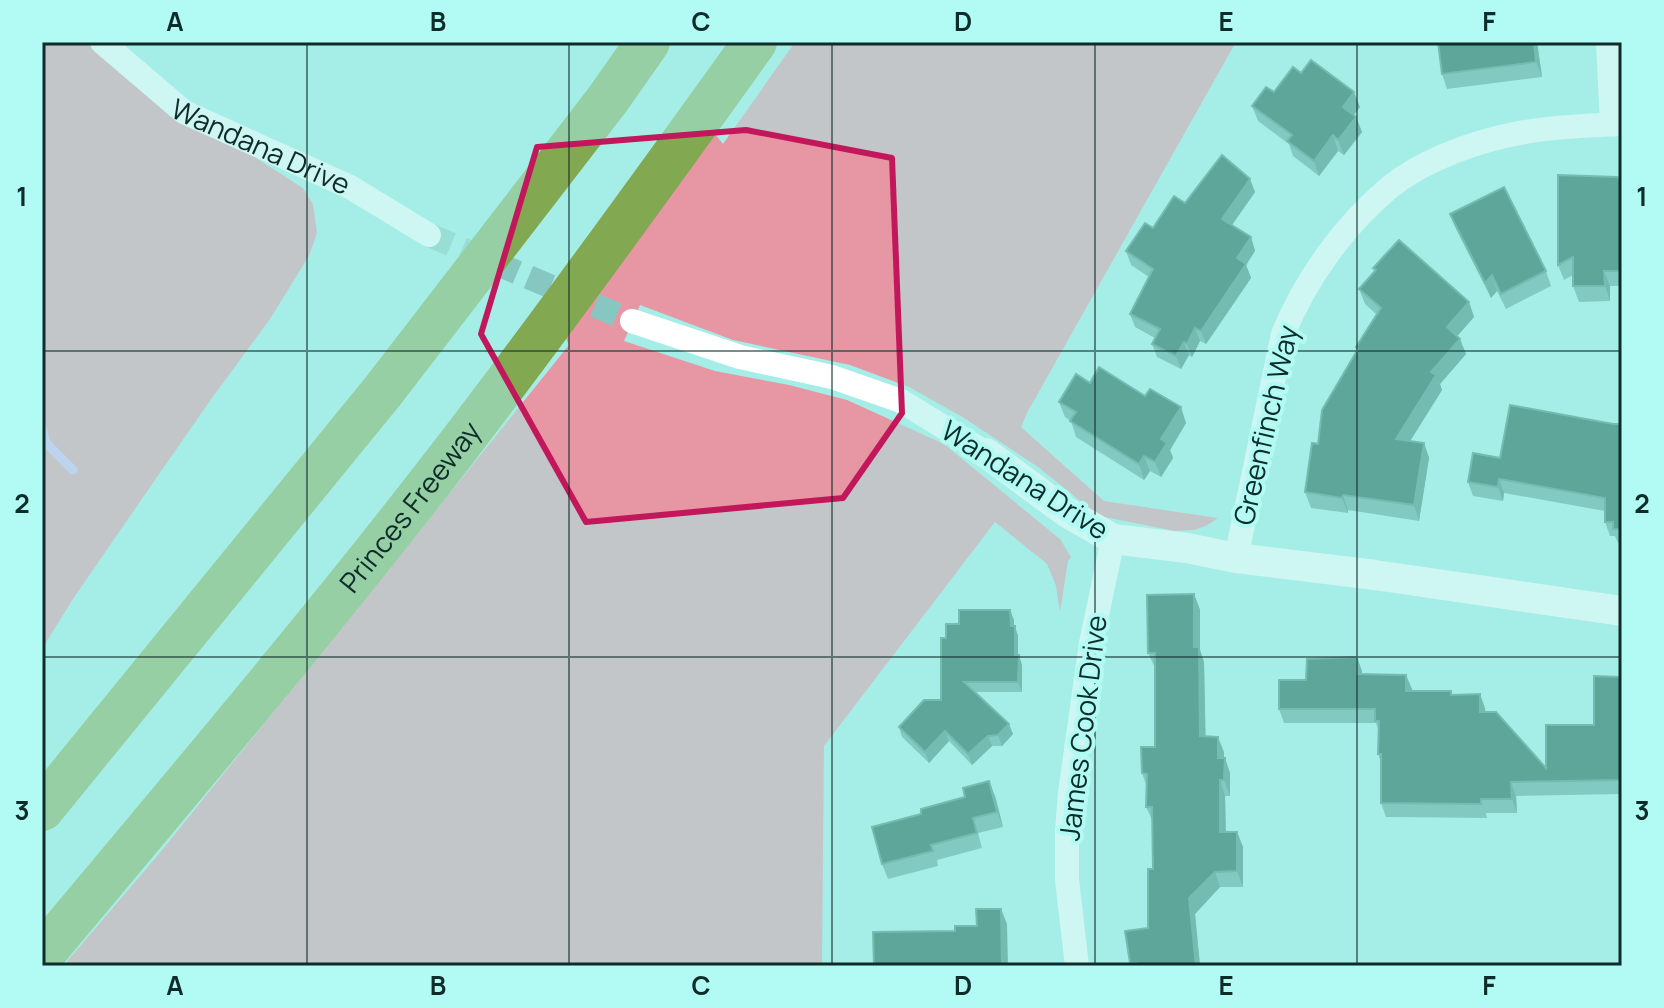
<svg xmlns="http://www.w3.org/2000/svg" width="1664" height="1008" font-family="Manrope,sans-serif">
<rect width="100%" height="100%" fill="#a5eee7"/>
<g fill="#e796a4">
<polygon points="42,42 99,42 244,150 303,188 313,204 317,233 309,256 270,319 207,405 126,522 73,599 42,649"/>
<polygon points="795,42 1236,42 1027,413 1021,427 1104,501 1218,518 1206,526 1194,530 1175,531 1099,516 1038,467 964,418 909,387 850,365 733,340 640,305 624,341 715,371 789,385 847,400 944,444 1060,539 1071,557 1068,561 1060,612 1056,586 1047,564 995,522 824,746 822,966 63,966 158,855 569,345 565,336 715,134 723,144"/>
</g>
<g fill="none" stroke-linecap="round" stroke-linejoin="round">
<polyline stroke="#d7b3f6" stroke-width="9" points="42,428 46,443 73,470"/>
<polyline stroke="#87c7c1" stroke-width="24" stroke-dasharray="24 12" stroke-linecap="butt" points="429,235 632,321"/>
<g stroke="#fff" stroke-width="24">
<path id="s1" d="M102,42L184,112L350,187L429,235"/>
<polyline points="1608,42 1612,124"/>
<polyline points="632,321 740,357 832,377 901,401 986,453"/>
<path d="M1236,558L1283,334C1306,279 1343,226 1390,187C1420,163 1463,146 1501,137C1539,127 1582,126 1622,124"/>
<polyline points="1077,966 1067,880 1067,831 1070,793 1091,643 1113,539"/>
</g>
<polyline stroke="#fff" stroke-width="30" points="986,453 1066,512 1113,539 1187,548 1236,558 1375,575 1622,611"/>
<g stroke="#83a852" stroke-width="44">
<polyline points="42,809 383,391 608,99 648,42"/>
<path id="s2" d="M42,955C184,785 327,617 462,441C562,310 659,176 755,42"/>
</g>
</g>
<g fill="#589e92">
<polygon points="1537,42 1542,77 1447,89 1442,74"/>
<polygon points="1301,73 1360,107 1354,115 1356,117 1362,132 1344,155 1338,151 1319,176 1293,156 1289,144 1258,121 1252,106"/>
<polygon points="1622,181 1622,286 1610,286 1610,301 1579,302 1573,286 1573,275 1564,280 1558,265"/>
<polygon points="1255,192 1232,225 1251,237 1255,251 1246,265 1251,278 1206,344 1200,341 1192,357 1189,355 1181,369 1157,357 1152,344 1155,338 1135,327 1130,314 1149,277 1131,265 1126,251 1153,228 1185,203"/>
<polygon points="1450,214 1546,271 1551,286 1506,309 1497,291 1491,298 1456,229"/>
<polygon points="1373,268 1469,302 1474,317 1457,336 1466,354 1440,384 1442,390 1410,441 1424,443 1429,458 1419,521 1348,510 1348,513 1311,508 1305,492 1318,444 1357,350 1356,347 1376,314 1365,304 1359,289 1374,271"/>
<polygon points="1090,383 1186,423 1170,450 1173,458 1161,477 1150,471 1144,480 1076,437 1071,421 1065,417 1059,402"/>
<polygon points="1613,424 1622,424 1622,543 1618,543 1615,536 1610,536 1605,522 1605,511 1504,493 1503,501 1473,496 1468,482 1500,458"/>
<polygon points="1194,594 1200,610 1200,650 1204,662 1205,736 1224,752 1224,758 1230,773 1230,796 1225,796 1226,832 1237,832 1243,847 1243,887 1220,887 1195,914 1200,966 1131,966 1130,963 1148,928 1153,869 1153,822 1146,807 1147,787 1142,773 1155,747 1155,668 1148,653"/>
<polygon points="1014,620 1014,626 1018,636 1018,655 1022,665 1022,692 976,692 1013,734 1002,746 992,746 972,765 949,741 929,763 902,737 899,727 941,700 959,624"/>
<polygon points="1357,657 1362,674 1406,675 1412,691 1451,691 1452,695 1485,708 1485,712 1546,768 1594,725 1622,677 1622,794 1516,796 1517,813 1486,813 1487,818 1386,817 1381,803 1381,763 1378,754 1379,732 1376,723 1284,723 1279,709 1306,680"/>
<polygon points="995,796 1003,827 978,833 982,848 937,860 938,866 888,879 882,864"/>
</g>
<g fill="#387f6f">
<polygon points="1534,42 1537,42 1542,77 1536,62"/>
<polygon points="1354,92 1360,107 1348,122 1343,107"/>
<polygon points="1356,117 1362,132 1344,155 1338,140"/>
<polygon points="1333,135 1338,151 1319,176 1314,161"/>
<polygon points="1250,179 1255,192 1227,232 1222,219"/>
<polygon points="1251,237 1255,251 1246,265 1251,278 1206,344 1201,331 1237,258"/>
<polygon points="1604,271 1610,286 1610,301 1605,286"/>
<polygon points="1492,275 1497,291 1491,298 1485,283"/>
<polygon points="1469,302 1474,317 1452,342 1447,327"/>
<polygon points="1195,328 1200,341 1192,357 1187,344"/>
<polygon points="1460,339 1466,354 1440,384 1442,390 1402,454 1396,439 1431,372"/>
<polygon points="1184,342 1189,355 1181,369 1176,356"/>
<polygon points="1181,407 1186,423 1170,450 1173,458 1161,477 1155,462 1161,439"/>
<polygon points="1424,443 1429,458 1419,521 1414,505"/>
<polygon points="1144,456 1150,471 1144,480 1139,464"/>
<polygon points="1499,479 1504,493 1503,501 1498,487"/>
<polygon points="1343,495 1348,510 1348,513 1342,498"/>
<polygon points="1194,594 1200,610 1200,650 1204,662 1206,752 1200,736 1194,647"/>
<polygon points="1010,610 1014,620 1014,637 1011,626"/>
<polygon points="1015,626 1018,636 1018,665 1015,655"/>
<polygon points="1019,655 1022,665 1022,692 1018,682"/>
<polygon points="1357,657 1362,671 1362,688 1357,674"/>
<polygon points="1406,675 1412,689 1412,705 1406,691"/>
<polygon points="1480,694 1485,708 1486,726 1480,712"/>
<polygon points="1009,724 1013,734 1002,746 998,735"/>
<polygon points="945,731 949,741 929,763 925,752"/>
<polygon points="988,736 992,746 972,765 968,754"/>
<polygon points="1218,737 1224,752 1224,773 1218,758"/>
<polygon points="1225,758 1230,773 1230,796 1224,780"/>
<polygon points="1220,780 1225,796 1226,847 1220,832"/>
<polygon points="989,781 995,796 1003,827 997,812"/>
<polygon points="1511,782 1516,796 1517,813 1512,799"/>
<polygon points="1237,832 1243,847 1243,887 1237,871"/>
<polygon points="1215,872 1220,887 1195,914 1200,966 1196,966 1189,898"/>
<polygon points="1001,909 1007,924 1008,966 1002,966"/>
</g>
<g fill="#0a4f3c" stroke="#387f6f" stroke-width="2">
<polygon points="1438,42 1534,42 1536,62 1442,74"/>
<polygon points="1311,60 1354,92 1343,107 1356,117 1338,140 1333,135 1314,161 1287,141 1292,135 1252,106 1266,87 1274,92 1293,67 1301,73"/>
<polygon points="1222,155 1250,179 1222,219 1251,237 1237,258 1246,264 1201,331 1195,328 1187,344 1184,342 1176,356 1152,344 1160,329 1130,314 1153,269 1126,251 1145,223 1153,228 1174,196 1185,203"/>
<polygon points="1558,175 1617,177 1622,181 1622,271 1604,271 1605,286 1573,286 1573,257 1558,265"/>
<polygon points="1504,187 1546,271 1501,294 1492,275 1485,283 1450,214"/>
<polygon points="1399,240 1469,302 1447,327 1460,339 1431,372 1436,375 1396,439 1424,443 1414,505 1343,495 1342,498 1305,492 1312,443 1318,444 1322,410 1358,349 1356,347 1381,308 1359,289 1376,270 1373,268"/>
<polygon points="1099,367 1145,396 1150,389 1181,407 1161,439 1167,443 1155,462 1144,456 1139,464 1070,421 1076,412 1059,402 1076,374 1090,383"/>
<polygon points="1510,405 1613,424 1622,424 1622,529 1613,529 1613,522 1605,522 1605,498 1499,479 1498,487 1468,482 1473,453 1500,458"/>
<polygon points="1194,594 1194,647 1199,647 1200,736 1218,737 1218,758 1225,758 1224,780 1220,780 1220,832 1237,832 1237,871 1215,872 1189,898 1196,966 1137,966 1137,963 1130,963 1125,931 1148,928 1148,869 1153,869 1152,807 1146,807 1147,774 1142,773 1141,747 1155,747 1155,653 1148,653 1147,595"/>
<polygon points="959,610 1010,610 1011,626 1015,626 1015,655 1019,655 1018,682 964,682 1009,724 998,735 988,736 968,754 945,731 925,752 899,727 924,700 941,700 941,638 946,638 946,624 959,624"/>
<polygon points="1357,657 1357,674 1406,675 1406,691 1451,691 1451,695 1480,694 1480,712 1496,712 1546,768 1546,725 1594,725 1594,676 1622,677 1622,780 1511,782 1512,799 1481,799 1481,804 1381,803 1381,754 1378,754 1379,721 1375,721 1375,709 1279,709 1279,680 1306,680 1307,659"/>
<polygon points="989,781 997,812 973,818 977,833 931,845 933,851 882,864 872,827 921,814 921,809 965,797 963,788"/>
<polygon points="976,909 1001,909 1002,966 874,966 873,932 955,931 955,926 977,926"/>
</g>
<path d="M0 0H1664V1008H0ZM746,130L892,158L902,413L843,498L586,522L481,334L537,147Z" fill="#a5eee7" fill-opacity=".55" fill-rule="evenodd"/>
<path fill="none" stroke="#c2185b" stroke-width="6" stroke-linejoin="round" d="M746,130L892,158L902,413L843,498L586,522L481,334L537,147Z"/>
<path fill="none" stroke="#0e2c2a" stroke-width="2" stroke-opacity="0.55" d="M307,42V966M569,42V966M832,42V966M1095,42V966M1357,42V966M42,351H1622M42,657H1622"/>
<g text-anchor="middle" stroke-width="8" stroke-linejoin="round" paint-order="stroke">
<g font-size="28" fill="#0e2c2a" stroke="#b2fbf4">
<text dy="10" stroke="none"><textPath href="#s1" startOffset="192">Wandana Drive</textPath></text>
<text transform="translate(1266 425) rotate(-77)" y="10">Greenfinch Way</text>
<text transform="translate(1025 480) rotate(33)" y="10">Wandana Drive</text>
<text dy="10" stroke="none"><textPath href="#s2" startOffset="580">Princes Freeway</textPath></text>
<text transform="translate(1083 728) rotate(-83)" y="10">James Cook Drive</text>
</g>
</g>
<rect width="1664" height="1008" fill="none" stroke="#b2fbf4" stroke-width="88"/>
<rect x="44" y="44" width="1576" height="920" fill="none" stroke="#0e2c2a" stroke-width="3"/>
<g font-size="26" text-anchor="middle" font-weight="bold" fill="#0e2c2a">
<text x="175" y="31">A</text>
<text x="438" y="31">B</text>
<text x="701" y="31">C</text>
<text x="963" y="31">D</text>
<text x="1226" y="31">E</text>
<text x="1489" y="31">F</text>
<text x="22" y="206">1</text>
<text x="1642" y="206">1</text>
<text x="22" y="513">2</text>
<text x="1642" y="513">2</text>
<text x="22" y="820">3</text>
<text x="1642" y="820">3</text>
<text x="175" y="995">A</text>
<text x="438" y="995">B</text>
<text x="701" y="995">C</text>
<text x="963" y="995">D</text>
<text x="1226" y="995">E</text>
<text x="1489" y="995">F</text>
</g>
</svg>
